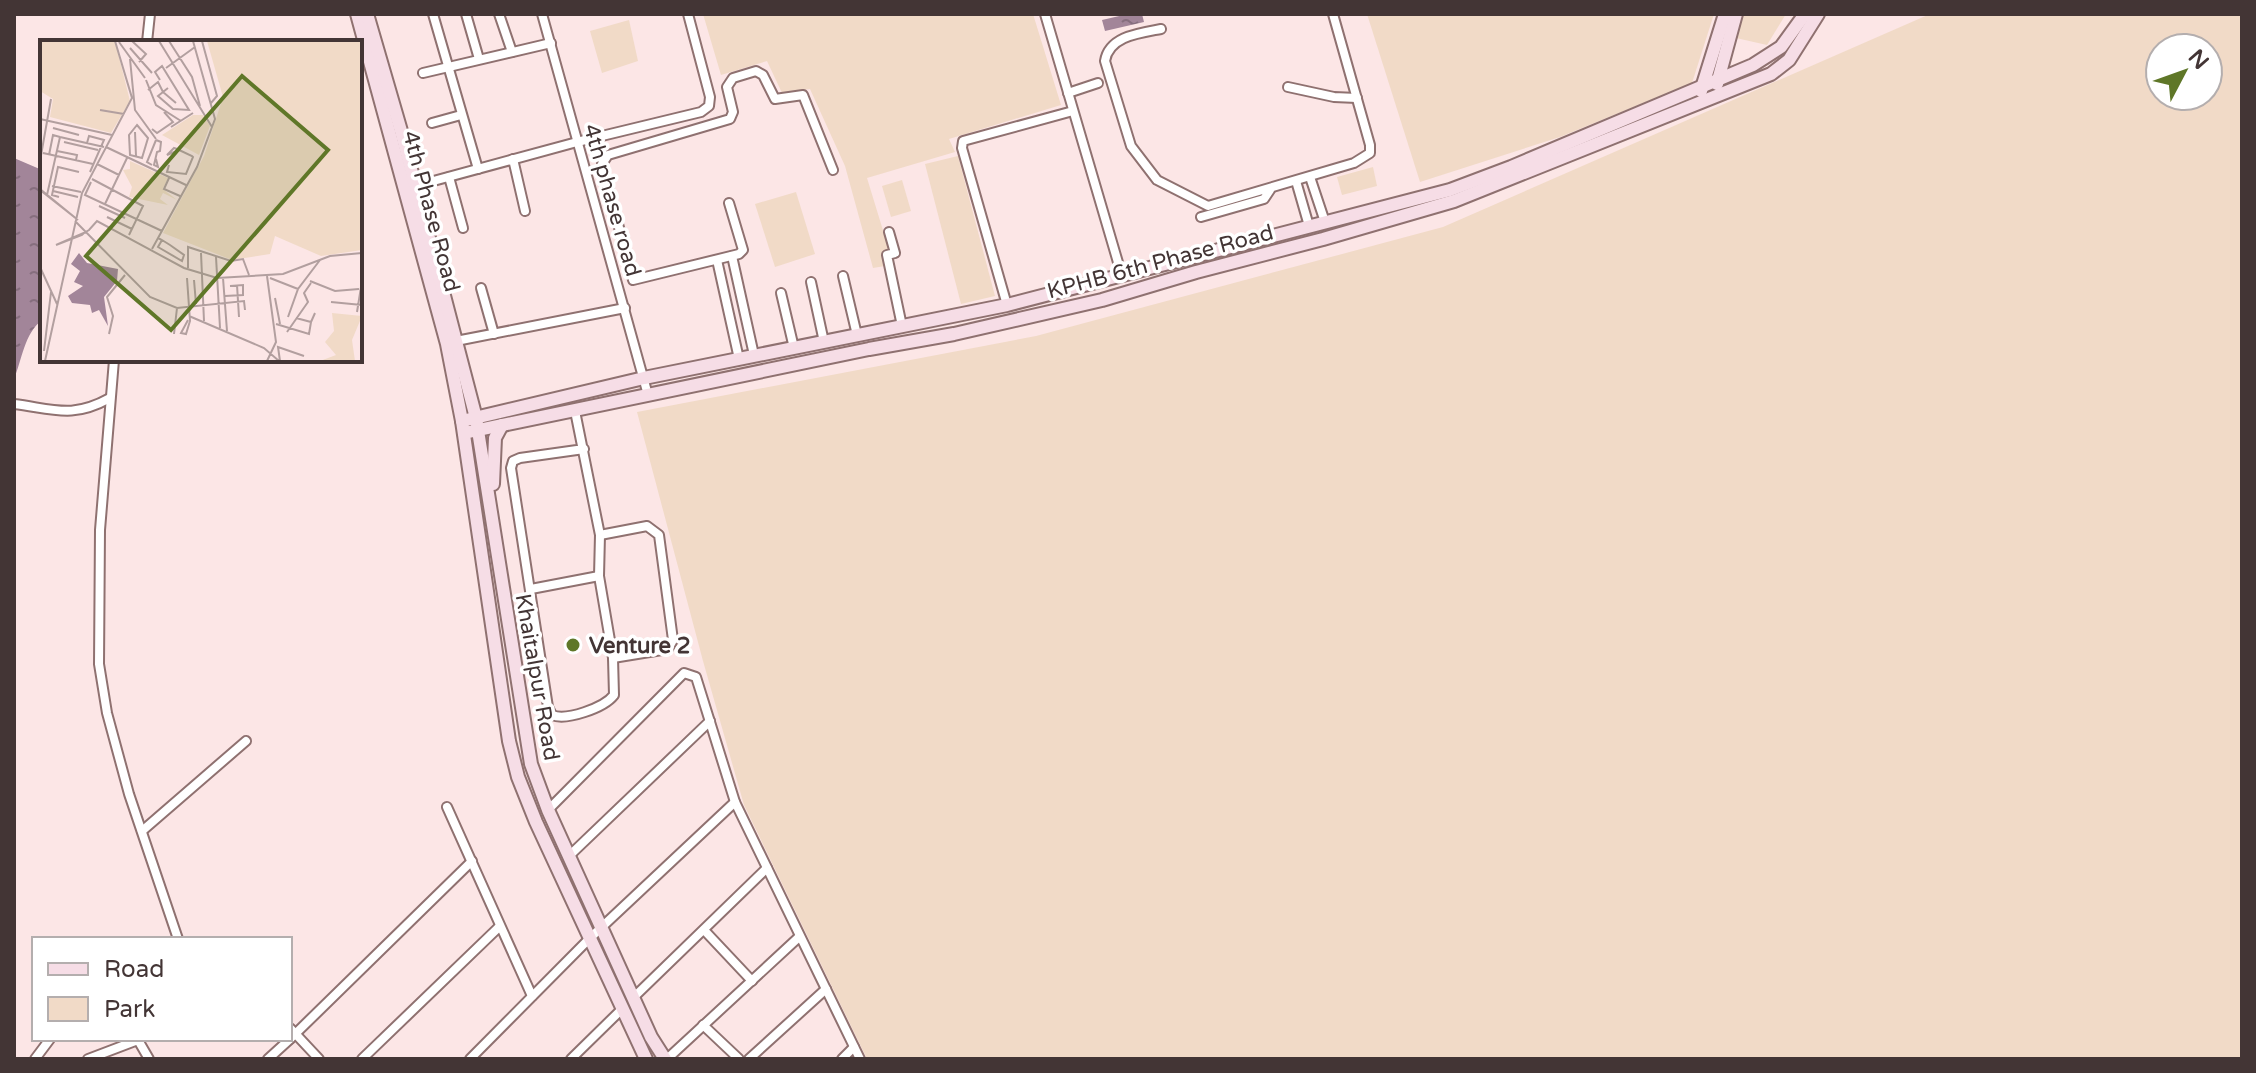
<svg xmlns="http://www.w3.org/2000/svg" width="2256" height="1073" font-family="'Varela Round',sans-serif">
<defs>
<pattern id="water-ripples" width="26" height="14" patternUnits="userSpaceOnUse" patternTransform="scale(2)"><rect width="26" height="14" fill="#a28599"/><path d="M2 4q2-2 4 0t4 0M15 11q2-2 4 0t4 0" fill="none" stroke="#866e7e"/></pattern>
</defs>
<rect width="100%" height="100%" fill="#fce6e6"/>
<g fill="#f1dac7" fill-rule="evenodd">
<polygon points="703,14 1033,14 1061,105 949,139 955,152 867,178 889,250 882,254 885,266 873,268 845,166 810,89 782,93 767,61 721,75"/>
<polygon points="1367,14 1714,14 1692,83 1560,137 1420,182"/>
<polygon points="1743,14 1786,14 1767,45 1736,38"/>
<path d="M1930,14H2242V1059H867L744,805L703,661L637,412L1036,336L1443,227ZM2160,48H2208V96H2160Z"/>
<polygon points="629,20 638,61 602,73 590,31"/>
<polygon points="958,156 995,296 961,304 925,164"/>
<polygon points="1373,167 1377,186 1342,195 1337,177"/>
<polygon points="902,180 911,211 891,217 882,186"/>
<polygon points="796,192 815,254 775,267 755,204"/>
</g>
<g fill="url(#water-ripples)">
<polygon points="1128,14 1142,14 1144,22 1105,31 1102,20"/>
<path d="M14,158L42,170V320C24,334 22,360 14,379Z"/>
</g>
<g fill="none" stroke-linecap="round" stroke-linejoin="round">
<g stroke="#8f7170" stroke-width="12">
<g id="street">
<polyline points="433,14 478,169"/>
<polyline points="466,14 479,59"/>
<polyline points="499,14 512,52"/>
<polyline points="542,14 648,395"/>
<polyline points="1045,14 1122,276"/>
<path d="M1161,29C1140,33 1109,36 1105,61L1131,146L1157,180L1208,206L1354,163L1370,153V145L1333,14"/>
<polyline points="147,42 150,14"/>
<polyline points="423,73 551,43"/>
<polyline points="1288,87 1334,97 1357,98"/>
<polyline points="1068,93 1098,83"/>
<polyline points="432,123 461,115"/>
<polyline points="513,159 525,211"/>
<polyline points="449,177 463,228"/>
<polyline points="1310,177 1325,222"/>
<polyline points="1296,181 1309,226"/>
<polyline points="415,186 577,142 701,112 709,106 710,97 688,14"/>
<polyline points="729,203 743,250 739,254 633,280 602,164 608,155 730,119 733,112 727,87 733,78 756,71 763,75 775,99 803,95 833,170"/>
<polyline points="1201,217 1264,199 1270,190"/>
<polyline points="889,232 895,253 887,255 902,326"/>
<polyline points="732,256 754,355"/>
<polyline points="717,260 739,359"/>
<polyline points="843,276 857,335"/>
<polyline points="811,282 824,342"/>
<polyline points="481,288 494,334"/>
<polyline points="781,293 794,348"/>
<polyline points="1007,305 962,148 963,141 1073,111"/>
<polyline points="456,341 625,308"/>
<polyline points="114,360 100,530 99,664 107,713 129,794 178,939"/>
<path d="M14,404C54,409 72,419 110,398"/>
<path d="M575,411L600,535L599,576L613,658L614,695C604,708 566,721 552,715L548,707L511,468L513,461L520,458L584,449"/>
<polyline points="600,535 647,526 659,535 673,640 668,649 613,658"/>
<polyline points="531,589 599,576"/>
<polyline points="447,807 532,996"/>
<polyline points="548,810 684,673 696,677 735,802 860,1059"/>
<polyline points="142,831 246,741"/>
<polyline points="569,856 710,721"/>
<polyline points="704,930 752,981"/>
<polyline points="634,997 767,868"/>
<polyline points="703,1025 739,1059"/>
<polyline points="290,1028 319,1059"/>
<polyline points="290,1039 472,861"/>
<polyline points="35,1059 50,1039"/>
<polyline points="88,1059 138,1040 149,1059"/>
<polyline points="268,1059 290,1039"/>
<polyline points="362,1059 499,927"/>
<polyline points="470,1059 589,939 735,802"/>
<polyline points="571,1059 622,1009"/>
<polyline points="667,1059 799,937"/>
<polyline points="749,1059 826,989"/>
<polyline points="842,1059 854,1047"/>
</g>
</g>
<g stroke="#8f7170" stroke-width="16">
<g id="secondary">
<polyline points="357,14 447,344 462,421 509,741 518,777 536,822 646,1059"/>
<polyline points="367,14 401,131 476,418 531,764 548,810 651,1037 665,1059"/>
<polyline points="1717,84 1736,14"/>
<polyline points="1701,91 1725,14"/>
<polyline points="462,421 644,378 1007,305 1450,190 1511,167 1753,65 1781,47 1805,14"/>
<polyline points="464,433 869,349 954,334 1102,300 1196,272 1323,239 1454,201 1771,74 1789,60 1818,14"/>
<polyline points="493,484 495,438 502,425"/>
</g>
</g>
<use href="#street" stroke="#fff" stroke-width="8"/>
<use href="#secondary" stroke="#f6dde6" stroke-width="12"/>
</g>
<circle fill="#5f7728" stroke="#fff" stroke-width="3" cx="573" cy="645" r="8"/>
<g text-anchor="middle" stroke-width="7" stroke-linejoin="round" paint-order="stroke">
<g font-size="22" fill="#433535" stroke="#fff">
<text transform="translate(613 200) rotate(74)" y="8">4th phase road</text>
<text transform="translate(432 211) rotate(75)" y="8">4th Phase Road</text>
<text transform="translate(1160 261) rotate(-15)" y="8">KPHB 6th Phase Road</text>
<text transform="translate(538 677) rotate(80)" y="8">Khaitalpur Road</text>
</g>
<g font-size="22" font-weight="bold" fill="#433535" stroke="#fff" text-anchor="start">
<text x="589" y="653">Venture 2</text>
</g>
</g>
<g transform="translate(40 40)">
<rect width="322" height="322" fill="#fce6e6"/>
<path d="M0,1H75L90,61L71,93L10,77L13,59L0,51ZM167,1H322V210L281,216L235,196L230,214L192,220L123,193L164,116L183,57ZM153,75H163L170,86L159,115L122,95ZM90,121L128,138L123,149L137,160L123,153L120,159L128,165L89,157L92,147L83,130L90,129Z" fill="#f1dac7"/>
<path d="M292,273L322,276L312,300L315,321H280L296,315L285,302L294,291Z" fill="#f1dac7"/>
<path d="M39,213L47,223L78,229L77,241L64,257L68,286L59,270L52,273L50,265L32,263L28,256L43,246L34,242L40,231L31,224Z" fill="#a28599"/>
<path fill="none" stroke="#b29f9f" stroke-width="2" d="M92,1L106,14L99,22M119,1L172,87M129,1L152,37L160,66M162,1L177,56L171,63M79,2L105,38M90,8L112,33M90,19L95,70L116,99M126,28L155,7M106,40L116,65L141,81M120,40L115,32L122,26L149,70L133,69L118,56L123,52L136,63M108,50L118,42L123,52L128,48M60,70L84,74M0,79L72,95M97,85L108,98L102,118L90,115L89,95ZM131,87L153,73M13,88L39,95M112,89L117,93L133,82L124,72M95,92L96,116M20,97L64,107M24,102L58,110M47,103L49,96L64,100L50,132M66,107L146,145M17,111L37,115L36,120M3,113L53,124M9,115L13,95L20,97M116,119L118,127L114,125L117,112L120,111L121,102L116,100M0,121L11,59M57,124L79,135M112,125L107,122L116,100M129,125L127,132L146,134L153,117L152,116L137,109L134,108L127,115L139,110M129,138L124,149L140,156M52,139L103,166L89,195M51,142L45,155L122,191M12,146L41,152M0,149L38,180L0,150M13,151L38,157M7,155L20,97M19,157L12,155L18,127L39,132M65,164L87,118M59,166L85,178M67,177L92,189M35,181L110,257L137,268L204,261L205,270M46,192L16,205L42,195L44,193L49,190L57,181L144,228L177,238L243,234L290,216L322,213M118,198L122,200L130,205L144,215L142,221L118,207L122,200M112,209L157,127L175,79L153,1M161,213L164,281M176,217L180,288M0,227L17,264M148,228V207L191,221L203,219L209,235M147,238L150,281L146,294L141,293L148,280M183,238L187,291M230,238L258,249M154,240L156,264M270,241L295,251L319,249M197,245L199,277M185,256L203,255V245L190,246M235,258L240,284M291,262L322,265M317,272L322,241M149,276L224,308L239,321M248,277L258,249L280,220M256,278L271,282L275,273M236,284L269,294L271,282M247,292L268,262L264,253L271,243M69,294L73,276L67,257L85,235M134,294L137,268M4,311L11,252M5,321L42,153L92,58L75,1M227,321L236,302L227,236M240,321L238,307L264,316"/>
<path fill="#5f7728" fill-opacity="0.15" stroke="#5f7728" stroke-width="4" d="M202,36L288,110L131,290L46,216Z"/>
<rect width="322" height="322" fill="none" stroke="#433535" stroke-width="4"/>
</g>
<rect width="2256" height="1073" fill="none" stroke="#433535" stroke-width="32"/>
<rect x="32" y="937" width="260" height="104" fill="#ffffff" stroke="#b4aeae" stroke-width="2"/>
<rect x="48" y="963" width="40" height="12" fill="#f6dde6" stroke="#b4aeae" stroke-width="2"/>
<text x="104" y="977" font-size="24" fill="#433535">Road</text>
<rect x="48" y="997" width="40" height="24" fill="#f1dac7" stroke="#b4aeae" stroke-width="2"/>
<text x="104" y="1017" font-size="24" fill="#433535">Park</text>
<g transform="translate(2184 72) rotate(49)"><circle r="38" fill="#ffffff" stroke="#b4aeae" stroke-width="2"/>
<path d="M0-6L14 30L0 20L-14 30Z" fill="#5f7728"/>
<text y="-12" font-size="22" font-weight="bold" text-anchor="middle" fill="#433535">N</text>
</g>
</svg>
